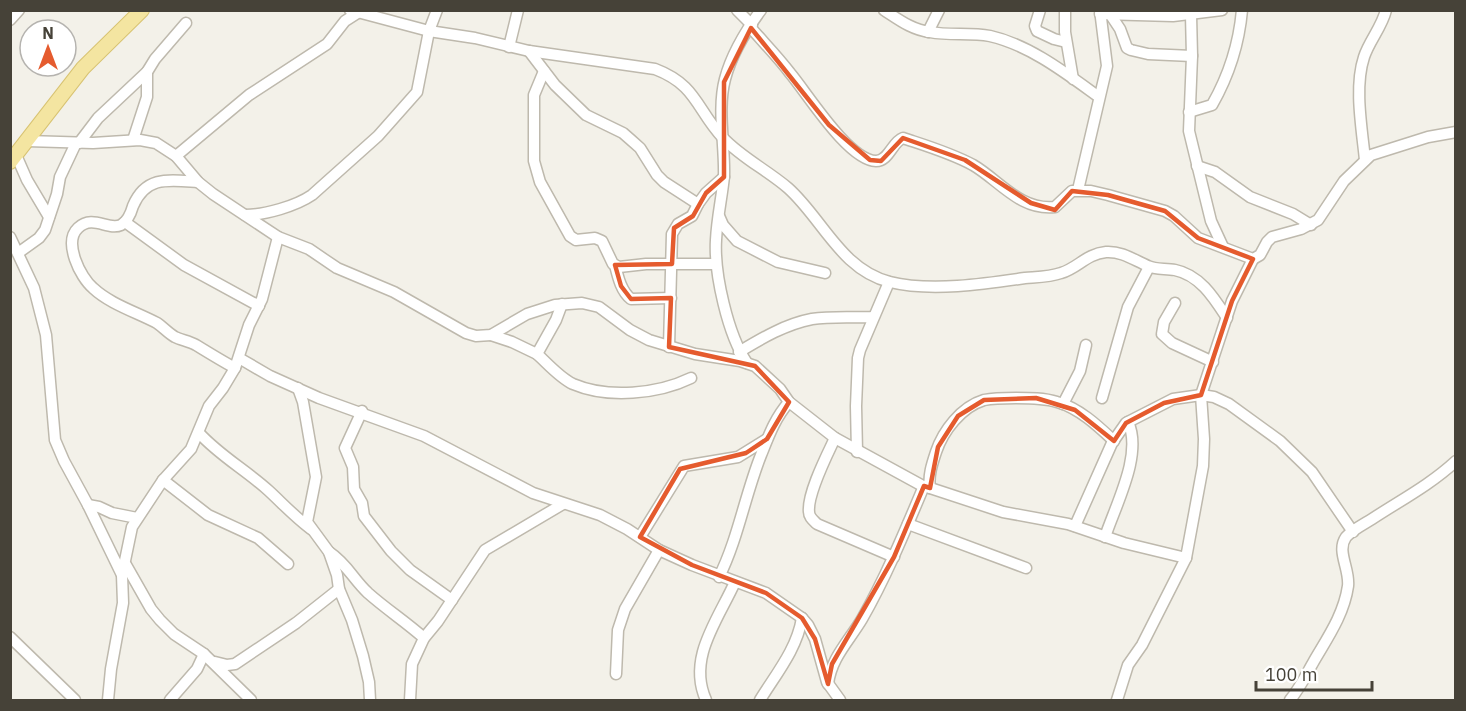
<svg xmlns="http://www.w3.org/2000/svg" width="1466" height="711" font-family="'IBM Plex Sans',sans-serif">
<rect width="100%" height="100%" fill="#f3f1e9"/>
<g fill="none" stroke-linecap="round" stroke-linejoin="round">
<g stroke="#beb9ad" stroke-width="13">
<g id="minor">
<path d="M350,10L429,31L475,38L529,51L655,69C697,85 696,109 723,138C742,158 767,170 788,188C822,218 841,270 890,282C930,292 985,284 1025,278C1037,277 1050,277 1061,273C1078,268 1086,254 1106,252C1122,251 1134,260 1148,266C1156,270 1166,268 1175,270C1200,275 1214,298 1227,318"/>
<polyline points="737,10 752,25"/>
<path d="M884,10C898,19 912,30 930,32C950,36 970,32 990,36C1030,45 1067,74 1099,97"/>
<polyline points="1040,10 1035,26 1037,31 1054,39 1066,42"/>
<polyline points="1065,10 1065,32 1073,79"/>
<polyline points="1100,14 1173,16 1222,10"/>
<polyline points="1110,14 1120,29 1127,48 1131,50 1148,54 1192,56"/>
<polyline points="1191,15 1192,56 1189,131 1211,221 1223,247"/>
<polyline points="10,20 19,10"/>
<path d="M751,28C764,43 778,57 790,73C807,93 848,160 876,161C889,161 892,142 903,138C927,146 951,153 973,165C999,180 1020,211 1055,207L1072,191H1091L1108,195L1165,211L1174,216L1198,238L1253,259L1260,255L1267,242L1272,237L1301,229L1318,220L1344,181L1371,155L1428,137L1456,132"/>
<polyline points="928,32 939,10"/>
<polyline points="509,47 518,10"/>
<polyline points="529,51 555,85 586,115 623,133 631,140 640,148 657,175 664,182 698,204"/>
<polyline points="544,71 534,95 534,161 540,182 570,236 576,240 595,238 602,241 613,264 619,267 646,264 716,264"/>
<path d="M1189,112L1212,105C1228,77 1239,44 1242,10"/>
<polyline points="133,140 147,97 147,72 155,59 186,23"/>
<polyline points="27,141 93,143 140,140 156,143 176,156 198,182 213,194 278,237 309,249 337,268 394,292 466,333 476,336 491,335 527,314 555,305 582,303 599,307 630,330 649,340 695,354 740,361 755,366 780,389 789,402 835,438 921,485 1003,512 1068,524 1124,543 1186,558"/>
<polyline points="79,143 98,118 147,72"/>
<polyline points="16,155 27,180 49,217"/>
<polyline points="176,156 249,95 327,44 345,21 359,12"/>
<path d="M1365,160C1362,129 1354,87 1364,57C1369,41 1382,27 1386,10"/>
<polyline points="1197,166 1215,172 1250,197 1293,214 1311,225"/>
<path d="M198,182C170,180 146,175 133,206C131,213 128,221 121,225C108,231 93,214 78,228C63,242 80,277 93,288C110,304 136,312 157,323C163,327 168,333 175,337C181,340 189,341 196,345C209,353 222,361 235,368"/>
<polyline points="1078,190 1107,66 1100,10"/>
<path d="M245,215C265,215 296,206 312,195L378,136L417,92L429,31L437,10"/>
<polyline points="719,216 723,225 737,241 778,262 825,273"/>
<polyline points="125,222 184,265 259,306"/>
<polyline points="10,237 34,288 46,335 55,440 64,461 88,505 122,575 123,603 111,669 108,700"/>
<polyline points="18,253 39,238 45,230 57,194 60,177 76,143"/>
<path d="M615,265C618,277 621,291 631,299L671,298"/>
<polyline points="1175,303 1164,322 1162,334 1172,343 1213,362"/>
<path d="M562,304L556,320L537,354C548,364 560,378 573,384C608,399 658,394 691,378"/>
<polyline points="491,335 512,342 537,354"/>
<polyline points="669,347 672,234 678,224 692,216 698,204 706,193 724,177"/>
<path d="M739,352C762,338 786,324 812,319C832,316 853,318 873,317"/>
<polyline points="239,358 270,376 319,398 424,436 533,493 600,515 627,529 659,550 692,565 766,593 802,618 808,625 815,639 827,682 840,700"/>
<path d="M747,363C728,335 714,274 716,240C717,218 722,197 724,176C725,145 717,109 725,79C731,56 747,29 761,10"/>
<polyline points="298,388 303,402 316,477 307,522 329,552 337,575 339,589 352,620 363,656 369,682 370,700"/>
<polyline points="1102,398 1128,307 1149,267"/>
<polyline points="1063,404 1080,371 1086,345"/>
<polyline points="362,411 345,448 353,467 354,489 362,503 364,516 391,551 410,570 452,600"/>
<path d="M199,433C220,456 246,470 269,491C283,504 295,517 311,529"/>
<path d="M835,438C827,455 807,494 809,512C809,517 813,520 817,524L894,557"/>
<polyline points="857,452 856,406 858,358 860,350 889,282"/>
<polyline points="163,480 208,515 258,538 288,564"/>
<path d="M930,488C928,476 932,464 936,452C943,431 961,407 984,400C994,398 1006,398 1016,398C1030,398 1044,398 1057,402C1079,408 1098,426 1114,441"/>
<polyline points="88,505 99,507 112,513 137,518"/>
<polyline points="908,524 1026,568"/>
<polyline points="1075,526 1112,443 1126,423 1173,399 1201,395 1214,397 1229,404 1280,441 1312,472 1353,532"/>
<polyline points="640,537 684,466 738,457 767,439"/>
<path d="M1105,537C1116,504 1143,454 1128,422"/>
<path d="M329,552C347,564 353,579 368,593C386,609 406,622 424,638"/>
<polyline points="126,565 151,609 160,620 174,634 204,654 251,700"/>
<polyline points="122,575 132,527 163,480 191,449 209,406 223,388 235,368 249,325 262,299 278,237"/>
<path d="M719,577C738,539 745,495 761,455C769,435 775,418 789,402"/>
<polyline points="10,637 75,700"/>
<polyline points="215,662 227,665 235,664 296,623 339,589"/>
<polyline points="616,674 618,630 625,609 659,550"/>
<path d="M828,684C831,658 849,641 862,619C886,577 905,531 924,486"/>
<polyline points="170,700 197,669 204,654"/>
<polyline points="410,700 412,664 424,638 438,621 485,550 563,504"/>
<path d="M706,700C687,658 718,620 735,582"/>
<path d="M760,700C776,674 797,649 802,618"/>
<polyline points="1117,700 1128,665 1142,645 1186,558 1203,466 1204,439 1201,395 1232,301 1253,259"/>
<path d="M1290,700C1300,688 1306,675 1314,661C1328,637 1344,614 1348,586C1350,569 1336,551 1346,537C1352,530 1364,524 1372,519C1401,500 1430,485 1456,461"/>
</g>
</g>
<g stroke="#d8c372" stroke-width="16">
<polyline id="major" points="10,162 83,68 142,10"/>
</g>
<use href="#minor" stroke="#fff" stroke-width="10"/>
<use href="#major" stroke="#f4e5a1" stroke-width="14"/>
</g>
<path fill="none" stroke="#e55b2e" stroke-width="4.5" stroke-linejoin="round" d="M751,28L829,125L870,160L881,161L903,138L965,160L1031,203L1055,210L1072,191L1108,195L1165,211L1198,238L1253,259L1232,301L1201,395L1164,403L1126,423L1114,441L1075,410L1036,398L984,400L958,416L938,447L930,488L924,486L894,557L832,664L828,684L815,639L802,618L766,593L692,565L640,537L680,469L746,453L767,439L789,402L755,366L669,347L671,298L631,299L621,286L615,265L672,264L674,228L693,216L706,193L724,177V82Z"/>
<rect width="1466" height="711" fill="none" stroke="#464238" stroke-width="24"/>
<g transform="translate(48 48)"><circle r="28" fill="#ffffff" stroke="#b5b3af" stroke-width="1.5"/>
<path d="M0-4.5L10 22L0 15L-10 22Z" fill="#e55b2e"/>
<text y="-9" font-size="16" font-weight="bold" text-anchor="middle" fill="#464238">N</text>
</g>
<path d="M1256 681v9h116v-9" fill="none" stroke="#464238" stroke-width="3"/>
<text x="1265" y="681" font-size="18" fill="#464238" stroke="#ffffff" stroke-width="4.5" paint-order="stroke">100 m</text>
</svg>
